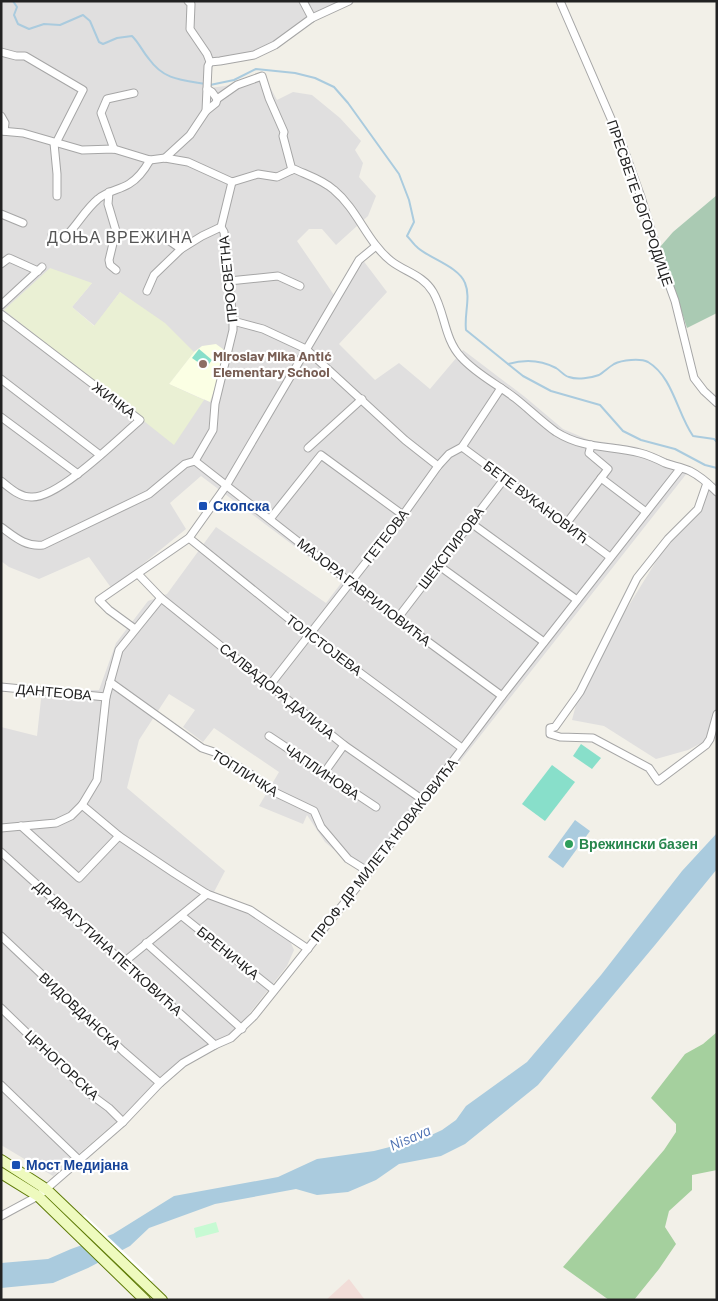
<svg xmlns="http://www.w3.org/2000/svg" width="718" height="1301" font-family="Barlow,sans-serif">
<rect width="100%" height="100%" fill="#f2f0e8"/>
<g fill="#e0dfdf" fill-rule="evenodd">
<path d="M1,1H354L312,21L281,45L261,55L234,62L213,64L210,88L225,86L263,74L277,100L293,92L312,95L340,118L361,141L355,150L363,163L359,177L376,196L368,216L336,245L322,229H309L297,241L334,295L359,255L387,292L339,344L375,380L399,363L430,389L463,350L525,397L563,429L589,440L637,447L691,468L377,867L369,880L325,842L307,815L303,824L259,806L279,772L214,728L203,742L183,727L195,710L169,694L139,740L127,788L225,871L214,892L290,941L294,950L287,966L246,1018L224,1039L198,1049L161,1076L124,1115L53,1176L1,1145V727L37,736L42,690H99L116,643L148,601L167,594L216,527L326,603L342,582L201,476L170,503L186,529L112,589L89,557L39,579L9,567L1,561ZM92,283L72,307L95,326L120,292L194,353L204,400L4,310Z"/>
<polygon points="717,480 717,730 715,736 688,750 656,759 604,726 572,720 577,701 621,618 660,555"/>
</g>
<polygon fill="#f2ddd8" points="349,1279 365,1300 326,1300"/>
<polygon fill="#fbffe4" points="216,344 227,352 210,402 169,384 194,352 202,346"/>
<polygon fill="#eaf0d4" points="50,268 92,283 72,307 94,326 120,292 165,323 194,352 169,384 204,400 174,445 4,310"/>
<polygon fill="#a5d09e" points="717,1032 717,1170 692,1175 692,1190 669,1211 665,1227 676,1244 659,1269 634,1300 609,1300 563,1267 664,1150 676,1132 676,1124 651,1098 685,1054 703,1044"/>
<polygon fill="#aacab3" points="717,195 717,313 687,328 660,247 673,232"/>
<polygon fill="#c7fad3" points="216,1222 219,1232 196,1238 194,1228"/>
<g fill="#88dfca">
<polygon points="199,349 212,360 206,368 192,358"/>
<polygon points="581,744 601,758 592,769 573,756"/>
<polygon points="552,765 575,782 545,821 522,804"/>
</g>
<g fill="#aacbde">
<polygon points="575,820 590,831 563,868 548,857"/>
<polygon points="717,833 717,869 655,945 538,1085 465,1144 441,1156 399,1164 376,1180 348,1192 317,1195 296,1189 215,1204 149,1228 130,1246 88,1268 53,1283 1,1288 1,1263 48,1259 71,1249 113,1234 174,1196 278,1177 317,1159 374,1151 425,1138 442,1130 456,1120 466,1106 527,1062 601,975 682,871"/>
</g>
<polygon fill="#fff" points="85,1215 154,1280 129,1289 59,1222"/>
<g fill="none" stroke-linecap="round" stroke-linejoin="round">
<g stroke="#aacbde" stroke-width="2">
<path d="M13,1L17,7L14,15L18,24L29,29L44,24L60,25L83,15L90,21L99,42L103,44L117,38L132,36C140,44 142,51 149,59C164,80 181,80 206,84"/>
<path d="M210,85L234,80L256,69L295,73L315,78L334,87L348,103L399,174L409,200L414,222L407,236C411,240 414,245 418,248C431,259 459,267 465,283C471,297 464,314 466,330L508,364C525,359 541,360 556,368C561,371 564,376 569,377C577,380 591,378 599,375C604,372 609,367 614,364C622,360 640,358 648,362C673,377 677,413 693,436L714,439L717,442"/>
<polyline points="508,364 523,376 551,391 600,405 623,431 641,440 675,449 705,465 717,468"/>
</g>
<g stroke="#a6a6a6" stroke-width="9">
<g id="minor">
<polyline points="303,1 312,18"/>
<polyline points="560,1 622,144 641,197 662,265 675,301 694,378 704,391 717,403"/>
<polyline points="1,52 16,56 25,56 83,90 56,143"/>
<polyline points="210,62 220,61 254,55 275,45 312,18 349,1"/>
<polyline points="217,99 237,85 262,76 269,98 284,132 283,136 292,170"/>
<polyline points="206,111 216,103 217,99 212,92 207,89"/>
<polyline points="1,116 5,123 4,131"/>
<path d="M1,131L23,133L82,150L114,149L150,160L165,158L188,162L232,182L258,174L277,177L294,169C307,175 323,180 334,190C358,210 367,242 391,261C405,272 423,275 433,292C445,312 444,339 461,357C476,374 497,384 515,398C529,409 542,422 556,432C585,450 610,445 640,453C648,455 657,459 665,463C673,466 682,467 690,471C700,476 709,484 717,492"/>
<polyline points="54,143 57,174 57,196"/>
<polyline points="114,149 101,113 107,99 134,93"/>
<polyline points="165,158 190,135 206,111 208,66 210,62 207,54 190,29 191,4 188,1"/>
<polyline points="109,192 108,204 116,231 109,260 110,265 116,270"/>
<polyline points="1,214 23,223"/>
<path d="M52,235L58,237L67,235C78,224 85,210 98,199C107,191 119,190 129,184C139,178 145,169 150,160"/>
<polyline points="170,239 171,242 181,249"/>
<polyline points="1,264 9,258 38,271"/>
<polyline points="229,281 278,276 300,286"/>
<polyline points="147,291 154,275 181,249 202,236 221,227"/>
<polyline points="1,305 42,267"/>
<path d="M1,314L140,420C119,438 58,499 31,497C19,497 10,488 1,481"/>
<polyline points="233,321 263,329 306,349 405,440 438,466"/>
<polyline points="1,379 100,455"/>
<polyline points="1,417 78,474"/>
<polyline points="462,447 610,557"/>
<polyline points="308,448 362,399"/>
<polyline points="195,461 213,430 215,404 233,330 233,321 224,232 221,227 232,182"/>
<polyline points="601,478 646,512"/>
<polyline points="707,483 698,509 668,539 637,578 580,692 555,727 550,728 550,734 560,737 593,738 649,768 658,781 706,745 710,739 717,714"/>
<polyline points="270,519 321,455 403,515"/>
<polyline points="471,523 577,600"/>
<polyline points="566,524 608,469 589,453 591,445"/>
<path d="M1,527C15,537 25,547 43,545L149,494L185,464L195,461L397,619L502,696"/>
<polyline points="189,538 309,635 462,748"/>
<polyline points="438,565 544,642"/>
<polyline points="138,574 161,598 344,745 423,800"/>
<polyline points="397,619 505,478"/>
<polyline points="135,629 109,610 99,600 189,538 226,486 359,260 376,246"/>
<polyline points="110,682 202,748 217,753 255,777 266,788 314,811 321,827 348,859 369,872"/>
<polyline points="270,685 403,515 438,466 449,454 462,447 501,388"/>
<polyline points="1,687 106,697"/>
<polyline points="269,736 376,807"/>
<polyline points="324,773 344,745"/>
<polyline points="82,805 119,836 174,873 207,894 250,910 308,949"/>
<polyline points="21,826 79,878 119,836"/>
<polyline points="1,828 56,823 71,816 82,805 97,780 106,697 119,650 161,598"/>
<polyline points="1,852 215,1045"/>
<polyline points="182,916 274,990"/>
<polyline points="1,936 123,1051 160,1083"/>
<polyline points="146,943 242,1029"/>
<polyline points="124,962 207,894"/>
<polyline points="1,1008 90,1094 109,1108 123,1122"/>
<polyline points="1,1085 79,1160"/>
<polyline points="1,1216 38,1196 123,1122 160,1083 183,1063 215,1045 231,1038 254,1016 369,872 502,696 680,469"/>
</g>
</g>
<g stroke="#5e7b06" stroke-width="12">
<g id="secondary">
<polyline points="1,1160 46,1189 162,1300"/>
<polyline points="1,1173 38,1196 145,1300"/>
</g>
</g>
<use href="#minor" stroke="#fff" stroke-width="7"/>
<use href="#secondary" stroke="#eefabe" stroke-width="10"/>
</g>
<circle fill="#8d6e63" stroke="#fff" stroke-width="2" cx="203" cy="364" r="5"/>
<g fill="#1a4fb4" stroke="#fff" stroke-width="2">
<rect x="198" y="501" width="10" height="10" rx="2.5"/>
<rect x="11" y="1160" width="10" height="10" rx="2.5"/>
</g>
<circle fill="#2e9e5b" stroke="#fff" stroke-width="2" cx="569" cy="844" r="5"/>
<g text-anchor="middle" stroke-width="4.5" stroke-linejoin="round" paint-order="stroke">
<g font-size="14" fill="#222" stroke="#fff">
<text transform="translate(640 203) rotate(71)" y="5">ПРЕСВЕТЕ БОГОРОДИЦЕ</text>
<text transform="translate(228 279) rotate(-96)" y="5">ПРОСВЕТНА</text>
<text transform="translate(114 400) rotate(37)" y="5">ЖИЧКА</text>
<text transform="translate(536 502) rotate(37)" y="5">БЕТЕ ВУКАНОВИЋ</text>
<text transform="translate(386 536) rotate(-52)" y="5">ГЕТЕОВА</text>
<text transform="translate(451 548) rotate(-53)" y="5">ШЕКСПИРОВА</text>
<text transform="translate(364 592) rotate(38)" y="5">МАЈОРА ГАВРИЛОВИЋА</text>
<text transform="translate(324 645) rotate(37)" y="5">ТОЛСТОЈЕВА</text>
<text transform="translate(277 691) rotate(39)" y="5">САЛВАДОРА ДАЛИЈА</text>
<text transform="translate(54 692) rotate(5)" y="5">ДАНТЕОВА</text>
<text transform="translate(322 772) rotate(34)" y="5">ЧАПЛИНОВА</text>
<text transform="translate(245 773) rotate(32)" y="5">ТОПЛИЧКА</text>
<text transform="translate(384 850) rotate(-52)" y="5">ПРОФ. ДР МИЛЕТА НОВАКОВИЋА</text>
<text transform="translate(108 948) rotate(42)" y="5">ДР ДРАГУТИНА ПЕТКОВИЋА</text>
<text transform="translate(228 953) rotate(39)" y="5">БРЕНИЧКА</text>
<text transform="translate(80 1011) rotate(43)" y="5">ВИДОВДАНСКА</text>
<text transform="translate(62 1065) rotate(43)" y="5">ЦРНОГОРСКА</text>
</g>
<g font-size="14" font-weight="bold" fill="#785e54" stroke="#fff" text-anchor="start">
<text x="213" y="361">Miroslav Mika Antić<tspan x="213" dy="16">Elementary School</tspan></text>
</g>
<g font-size="14" font-weight="bold" fill="#164399" stroke="#fff" text-anchor="start">
<text x="213" y="511">Скопска</text>
<text x="26" y="1170">Мост Медијана</text>
</g>
<g font-size="14" font-weight="bold" fill="#27864d" stroke="#fff" text-anchor="start">
<text x="579" y="849">Врежински базен</text>
</g>
<g font-size="15" font-style="italic" fill="#4d71b2" stroke="#fff">
<text transform="translate(410 1138) rotate(-23)" y="5">Nisava</text>
</g>
<g font-size="16" letter-spacing="1" fill="#555" stroke="#fff">
<text x="120" y="243">ДОЊА ВРЕЖИНА</text>
</g>
</g>
<rect width="718" height="1301" fill="none" stroke="#222222" stroke-width="5"/>
</svg>
